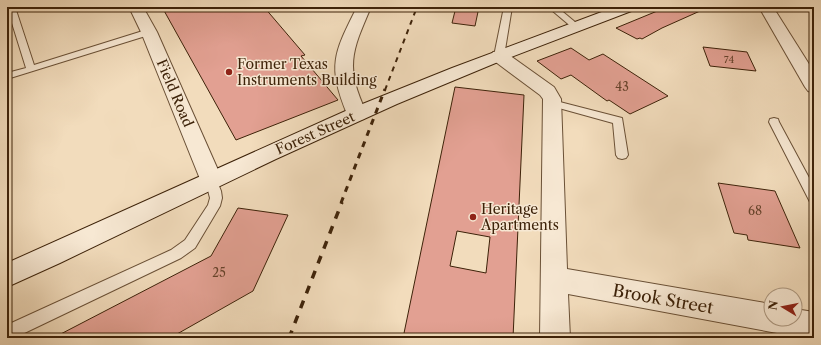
<svg xmlns="http://www.w3.org/2000/svg" width="821" height="345" font-family="'Libre Caslon Text',serif">
<rect width="100%" height="100%" fill="#f2dcbc"/>
<filter id="stains"><feTurbulence type="fractalNoise" baseFrequency=".005" numOctaves="4"/><feColorMatrix values="0 0 0 0 .2 0 0 0 0 .09 0 0 0 0 .02 0 0 0 .5 -.17"/></filter>
<radialGradient id="worn" r=".72"><stop offset=".6" stop-color="#630" stop-opacity="0"/><stop offset="1" stop-color="#630" stop-opacity=".3"/></radialGradient>
<g fill="#e2a092" stroke="#3d2209" fill-rule="evenodd">
<polygon points="162,7 264,7 305,55 301,56 338,100 236,140"/>
<polygon points="456,7 479,7 475,26 452,23"/>
<polygon points="667,7 709,7 662,28 642,39 640,38 637,39 616,28"/>
<polygon points="703,47 747,52 756,71 710,66"/>
<polygon points="571,48 589,60 603,54 668,96 630,114 609,100 607,101 571,75 561,79 537,61"/>
<path d="M455,87L524,95L513,338H463L445,335V338H403ZM457,231L490,237L486,273L450,266Z"/>
<polygon points="718,183 775,191 800,248 748,240 747,235 734,233"/>
<polygon points="238,208 288,215 253,291 170,338 53,338 211,256"/>
</g>
<g fill="none" stroke-linecap="round" stroke-linejoin="round">
<g stroke="#6a5036" stroke-width="2">
<g id="service">
<polygon points="7,7 15,7 34,65 146,30 152,30 153,32 152,34 7,79 7,73 26,68"/>
<polygon points="504,7 512,7 504,56 499,59 494,56"/>
<polygon points="548,7 557,7 581,27 577,30 574,29"/>
<polygon points="552,100 622,118 628,155 626,158 622,159 618,158 616,155 613,123 548,105 547,103"/>
<polygon points="774,118 778,119 779,122 814,187 814,204 810,202 769,122 770,119"/>
<polygon points="211,174 215,176 221,191 222,198 220,206 195,248 181,258 14,338 7,338 7,325 171,250 185,240 208,205 210,198 205,179 207,176"/>
</g>
</g>
<g stroke="#6a5036" stroke-width="2">
<g id="minor">
<polygon points="129,7 143,7 157,32 222,179 219,185 211,187 203,185 200,179 141,32"/>
<path d="M357,7H371C351,53 345,67 367,114L364,119L357,120L350,119L347,114C327,65 334,53 357,7Z"/>
<polygon points="759,7 773,7 814,72 814,93 808,91 805,87"/>
<polygon points="499,51 505,52 554,87 561,99 567,269 771,304 771,319 795,319 795,309 814,312 814,338 804,338 568,294 570,338 540,338 543,99 540,95 493,60 491,56 493,52"/>
</g>
</g>
<g stroke="#3d2209" stroke-width="2">
<polygon id="secondary" points="615,7 636,7 634,10 498,62 397,104 276,159 60,263 7,287 7,263 350,109 452,68"/>
</g>
<use href="#service" fill="#f7e8d3" fill-rule="evenodd"/>
<use href="#minor" fill="#f7e8d3" fill-rule="evenodd"/>
<use href="#secondary" fill="#f7e8d3" fill-rule="evenodd"/>
<polyline stroke="#3d2209" stroke-width="2" stroke-dasharray="5 5" stroke-linecap="butt" points="385,90 417,7"/>
<polyline stroke="#3d2209" stroke-width="3" stroke-dasharray="6 6" stroke-linecap="butt" points="341,203 385,89"/>
<polyline stroke="#3d2209" stroke-width="3.5" stroke-dasharray="8 8" stroke-linecap="butt" points="289,338 342,202"/>
</g>
<g fill="#8f2418" stroke="#f7e8d3" stroke-width="1.5">
<circle cx="229" cy="72" r="4"/>
<circle cx="473" cy="217" r="4"/>
</g>
<g text-anchor="middle" stroke-width="3" stroke-linejoin="round" paint-order="stroke">
<g font-size="10" fill="#66422b">
<text x="729" y="63">74</text>
</g>
<g font-size="12" fill="#66422b">
<text x="622" y="91">43</text>
<text x="755" y="215">68</text>
<text x="219" y="277">25</text>
</g>
<g font-size="14" fill="#3d2209" stroke="#f7e8d3" text-anchor="start">
<text x="237" y="69">Former Texas<tspan x="237" dy="16">Instruments Building</tspan></text>
<text x="481" y="214">Heritage<tspan x="481" dy="16">Apartments</tspan></text>
</g>
<g font-size="14" fill="#3d2209" stroke="#f7e8d3">
<text transform="translate(175 93) rotate(67)" y="5">Field Road</text>
<text transform="translate(315 133) rotate(-24)" y="5">Forest Street</text>
</g>
<g font-size="17" fill="#3d2209" stroke="#f7e8d3">
<text transform="translate(663 299) rotate(10)" y="6">Brook Street</text>
</g>
</g>
<rect width="821" height="345" fill="none" stroke="#f2dcbc" stroke-width="24"/>
<rect x="8" y="8" width="805" height="329" fill="none" stroke="#3d2209" stroke-width="2"/>
<rect x="12" y="12" width="797" height="321" fill="none" stroke="#3d2209"/>
<g transform="translate(783 307) rotate(280)"><circle r="19" fill="#f7e8d3" stroke="#ad9982"/>
<path d="M0-3L7 15L0 10L-7 15Z" fill="#8f2418"/>
<text y="-6" font-size="11" font-weight="bold" text-anchor="middle" fill="#3d2209">N</text>
</g>
<rect width="100%" height="100%" filter="url(#stains)"/>
<rect width="100%" height="100%" fill="url(#worn)"/>
</svg>
